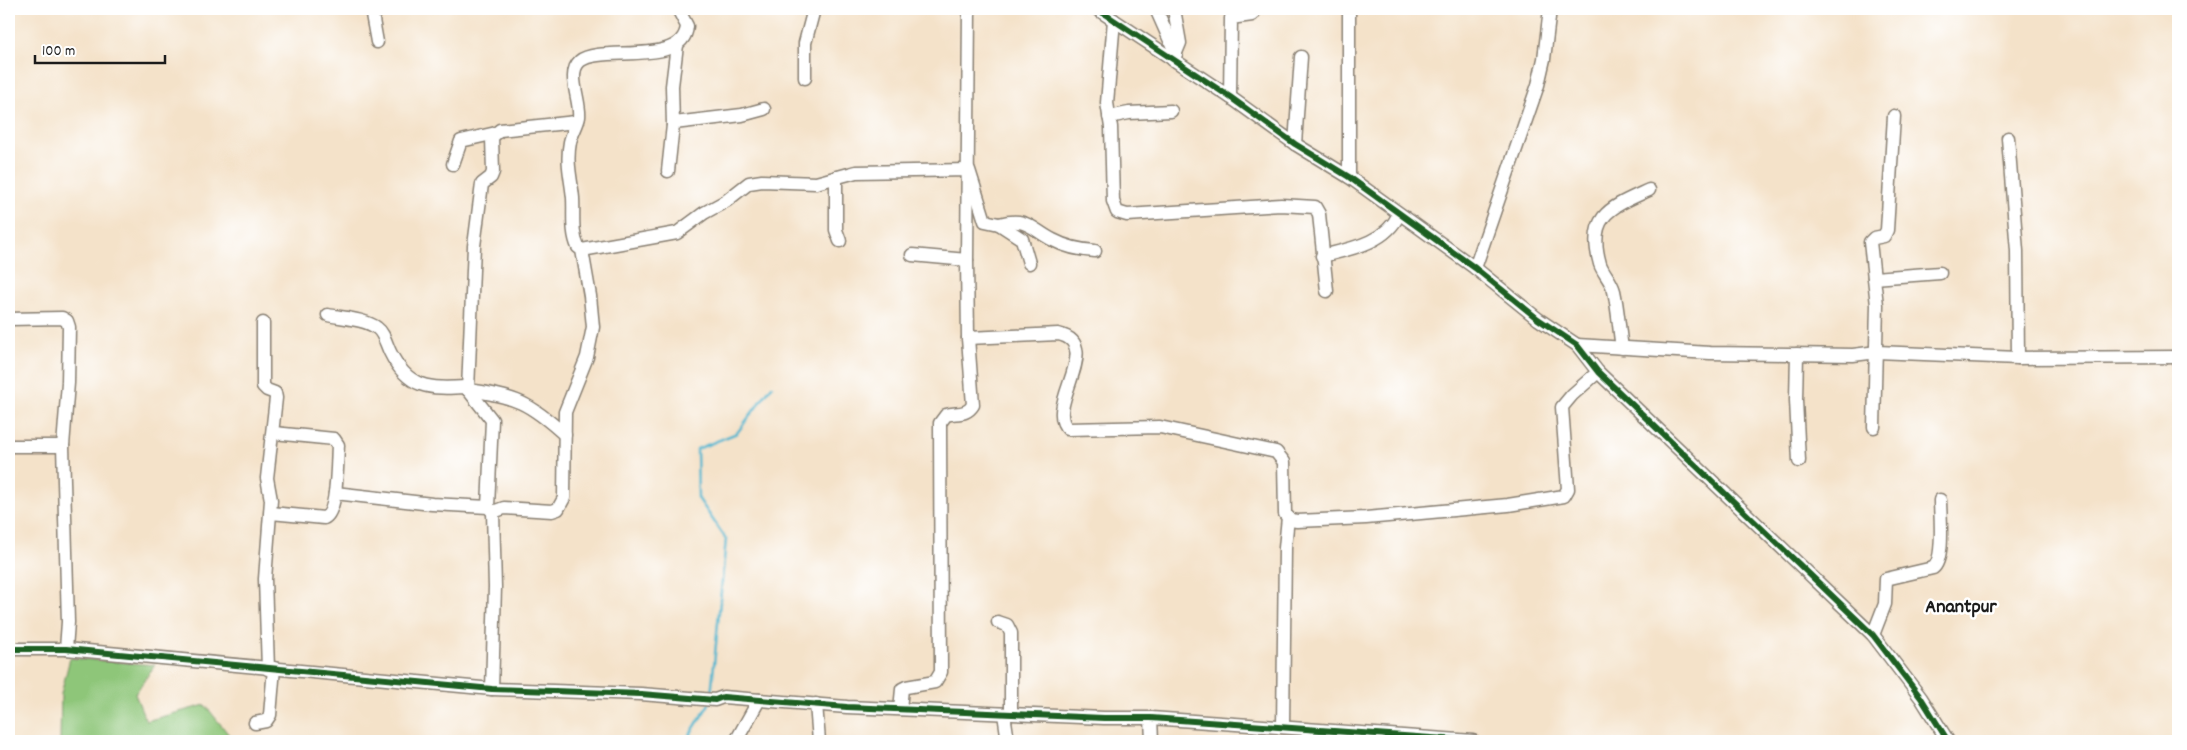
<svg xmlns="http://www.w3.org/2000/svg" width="2187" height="750" font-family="Dekko,sans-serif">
<rect width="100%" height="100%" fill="#fff"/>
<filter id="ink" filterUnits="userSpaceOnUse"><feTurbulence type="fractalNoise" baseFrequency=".02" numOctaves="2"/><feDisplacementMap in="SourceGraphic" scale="10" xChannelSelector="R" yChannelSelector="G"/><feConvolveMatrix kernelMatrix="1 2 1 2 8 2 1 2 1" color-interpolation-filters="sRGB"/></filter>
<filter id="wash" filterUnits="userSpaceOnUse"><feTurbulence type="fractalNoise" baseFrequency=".0096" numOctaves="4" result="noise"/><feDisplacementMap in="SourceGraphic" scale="20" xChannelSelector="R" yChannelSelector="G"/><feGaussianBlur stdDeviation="1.12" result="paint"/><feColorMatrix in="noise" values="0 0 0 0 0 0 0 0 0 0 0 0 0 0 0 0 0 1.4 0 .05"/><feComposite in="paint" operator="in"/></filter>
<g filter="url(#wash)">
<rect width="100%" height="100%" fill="#f4e2c9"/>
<polygon fill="#8ec679" stroke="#55714a" points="70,658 155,665 135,694 146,721 205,705 234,741 60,741 61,694"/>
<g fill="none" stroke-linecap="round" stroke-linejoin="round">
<g stroke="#51b6cf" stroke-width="2.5">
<polyline points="711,696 726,539 698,498 697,449 737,433 772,386"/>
<polyline points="686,741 709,704"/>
</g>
</g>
</g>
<g filter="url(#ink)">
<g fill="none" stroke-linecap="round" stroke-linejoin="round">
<g stroke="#887f72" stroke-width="15">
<g id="minor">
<polyline points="371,9 377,42"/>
<polyline points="1097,9 1230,97 1295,144 1349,177 1475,268 1538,319 1577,345 1598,372 1873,635 1921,698 1948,741"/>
<polyline points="1156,9 1176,54"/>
<polyline points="1349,9 1349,177"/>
<polyline points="1114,20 1107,103 1111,127 1113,201 1117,212 1127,215 1281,205 1315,207 1319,214 1327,291"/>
<polyline points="677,45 672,86 673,125 674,123 742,115 764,109"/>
<polyline points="1173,60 1180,43 1174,9"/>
<polyline points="805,78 805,43 814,9"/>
<polyline points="1230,97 1231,18 1252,15 1256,9"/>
<polyline points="1109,117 1129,113 1171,111"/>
<polyline points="2008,138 2017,251 2018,358"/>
<polyline points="1295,144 1301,57"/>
<polyline points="453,164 461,141 496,133"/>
<polyline points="668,171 673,125"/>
<polyline points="836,177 836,230 840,241"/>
<path d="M999,224C1028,217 1030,228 1053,240C1066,247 1080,250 1095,251"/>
<polyline points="582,250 677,233 704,213 726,201 749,183 762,181 816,183 856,172 969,170 985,221 999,224 1022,239 1029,263"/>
<polyline points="912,255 967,260"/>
<path d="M1322,256C1350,249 1386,243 1399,214"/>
<polyline points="1475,268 1538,85 1544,59 1550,9"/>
<polyline points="1874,278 1940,273"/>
<path d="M328,315C343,318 365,319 377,328C384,333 386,344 390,352C408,389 429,389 466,387L468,390C515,396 530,403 565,435"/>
<polyline points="9,319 62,318 67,321 69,327 68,383 63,446 68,622 66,649"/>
<polyline points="263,323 263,386 267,390 275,393 276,398 267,478 271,500 265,579 268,669"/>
<path d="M968,338L1058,334C1106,344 1043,407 1068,429L1160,427L1276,452L1284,462L1285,514L1291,520L1297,521L1366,518L1508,505L1564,496L1568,489L1562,407L1572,395L1598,372"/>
<polyline points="1577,345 1710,353 1853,355 1877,352 2018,358 2178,357"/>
<path d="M1622,348C1619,329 1618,309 1614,291C1611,280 1603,273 1600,264C1586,215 1612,207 1649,190"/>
<polyline points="1797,354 1796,400 1799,461"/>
<polyline points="466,387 492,420 488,507"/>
<polyline points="468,390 474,246 482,184 491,177 493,172 492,137 500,130 576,122"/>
<polyline points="1874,427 1877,305 1870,242 1874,238 1884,236 1887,230 1894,116"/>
<polyline points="9,446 63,446"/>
<path d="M335,493L432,504L488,507L493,512L504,508L552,511L558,509L564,498L565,412L587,357L593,327L590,296L582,250L578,247C571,232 574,214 573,198C571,177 566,163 570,142C572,133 578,124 579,117C581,101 566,73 580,61C600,44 684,68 687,26L678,9"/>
<path d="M271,513L324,518C338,513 337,460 338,445L334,439L274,433"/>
<polyline points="998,622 1007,625 1011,633 1011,714"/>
<path d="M1873,635L1885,604L1886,579L1933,568C1945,559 1940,515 1940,500"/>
<polyline points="9,649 66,649 492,689 641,694 715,700 723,697 847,707 1104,718 1151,718 1473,741"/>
<polyline points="492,689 495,587 493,512"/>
<polyline points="816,704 819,741"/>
<path d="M900,709L902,689L906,687L935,682L941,672L940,423L946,415C957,412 966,416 973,405L968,338L967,260L969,9"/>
<polyline points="1004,714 1008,741"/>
<polyline points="1151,718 1152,741"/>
<polyline points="255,723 266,721 270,715 274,668"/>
<polyline points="1283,727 1285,548 1288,517"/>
<polyline points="736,741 759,700"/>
</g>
</g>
<use href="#minor" stroke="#fff" stroke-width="12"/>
<g stroke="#fff" stroke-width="9">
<g id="cycleway">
<polyline points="1097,9 1230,97 1295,144 1349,177 1475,268 1538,319 1577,345 1598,372 1873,635 1921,698 1948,741"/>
<polyline points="9,649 66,649 492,689 641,694 715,700 723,697 847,707 1104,718 1151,718 1473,741"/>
</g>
</g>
<use href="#cycleway" stroke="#1b5e20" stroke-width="6"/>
</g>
</g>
<g text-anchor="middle" stroke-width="5" stroke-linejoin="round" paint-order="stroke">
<g font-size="20" font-weight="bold" fill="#1c1c1c" stroke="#fff">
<text x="1961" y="612">Anantpur</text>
</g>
</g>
<rect width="2187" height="750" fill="none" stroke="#fff" stroke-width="30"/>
<path d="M35 55v8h130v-8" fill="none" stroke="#1c1c1c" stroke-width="2.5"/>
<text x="42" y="55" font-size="15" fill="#1c1c1c" stroke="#ffffff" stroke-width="4" paint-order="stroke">100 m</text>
</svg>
